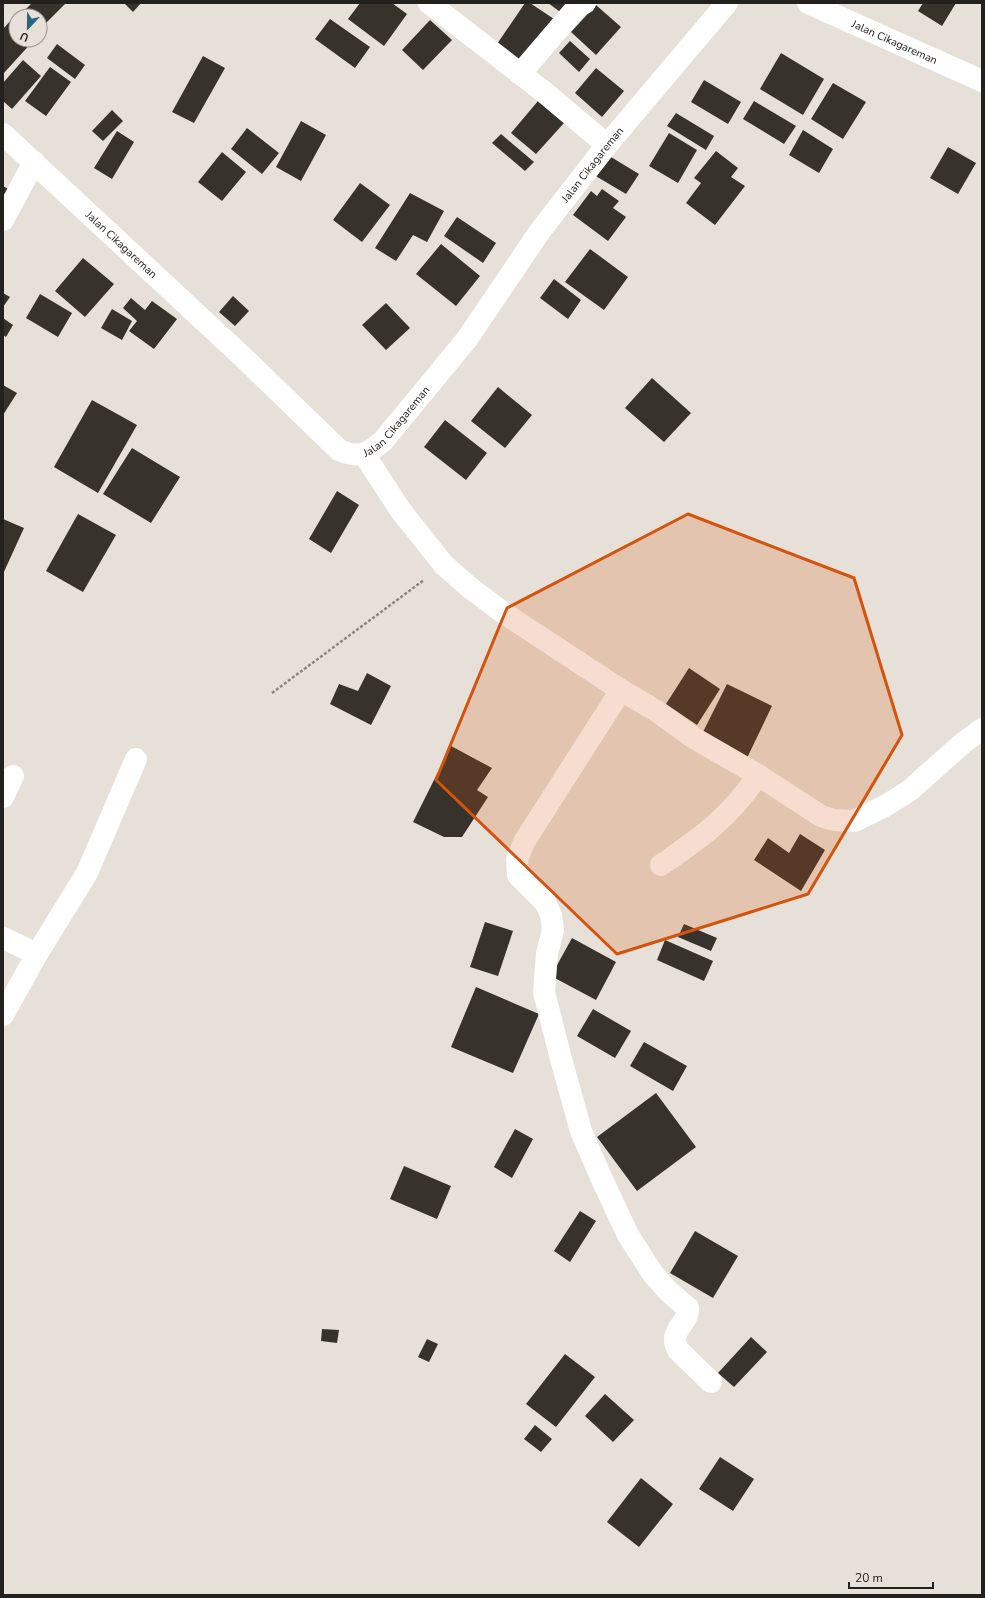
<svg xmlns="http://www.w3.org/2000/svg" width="985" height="1598" font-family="'Nunito Sans',sans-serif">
<rect width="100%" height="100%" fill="#e6e0d8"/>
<g fill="#37322c">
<polygon points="32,3 66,3 40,29 40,16 27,16 23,12"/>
<polygon points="124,3 141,3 133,12"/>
<polygon points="360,3 392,3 407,14 384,46 348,19"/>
<polygon points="525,3 530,3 554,19 523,63 497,44"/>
<polygon points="548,3 571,3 563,14"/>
<polygon points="923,3 956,3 942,26 918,11"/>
<polygon points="596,5 621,27 596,55 571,32"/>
<polygon points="13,18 16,20 16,40 34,40 3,74 3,29"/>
<polygon points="330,19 370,47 355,68 315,39"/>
<polygon points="430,20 452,40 423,70 402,50"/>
<polygon points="570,41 590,59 579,72 559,53"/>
<polygon points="57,44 85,65 75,79 47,58"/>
<polygon points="781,53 824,79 803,115 760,89"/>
<polygon points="203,56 225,68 194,123 172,112"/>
<polygon points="23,60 41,76 12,109 3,101 3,83"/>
<polygon points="50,67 71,82 46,116 25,101"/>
<polygon points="596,68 624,91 602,117 575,93"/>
<polygon points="704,80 741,102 728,124 691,102"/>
<polygon points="833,83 866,102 843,139 811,119"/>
<polygon points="538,101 564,123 536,154 511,133"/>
<polygon points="754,101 796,126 784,144 743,119"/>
<polygon points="112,110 123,121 103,141 92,131"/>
<polygon points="676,113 714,136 706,150 667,126"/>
<polygon points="301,121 326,135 301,181 276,167"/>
<polygon points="247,128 279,153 262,174 231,149"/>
<polygon points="803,130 833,149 819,173 789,155"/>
<polygon points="117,131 134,142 112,179 94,168"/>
<polygon points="669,133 697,150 678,183 649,166"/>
<polygon points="501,134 534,162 525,171 492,143"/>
<polygon points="948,147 976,163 958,194 930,178"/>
<polygon points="716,151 738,168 731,177 745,186 715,225 686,203 701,183 694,178"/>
<polygon points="222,152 246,172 222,201 198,182"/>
<polygon points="606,154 639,174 626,194 594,175"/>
<polygon points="360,183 390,205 362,242 333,220"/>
<polygon points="3,186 10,190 3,202"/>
<polygon points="602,189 619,201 613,208 626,217 608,241 573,215 591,191 597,196"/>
<polygon points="410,193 444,211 427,242 413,235 396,261 375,248"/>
<polygon points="457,217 496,243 483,263 444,236"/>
<polygon points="441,244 480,276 456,306 416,274"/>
<polygon points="590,249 628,277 604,310 565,282"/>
<polygon points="83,258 114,284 85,317 55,291"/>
<polygon points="554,279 581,300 568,319 540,298"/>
<polygon points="3,293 10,297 3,307"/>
<polygon points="40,294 72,313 58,337 26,318"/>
<polygon points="233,296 249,311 235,326 219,312"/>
<polygon points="131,298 145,310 152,301 177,319 154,349 129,331 137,321 123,308"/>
<polygon points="386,303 410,328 386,350 362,325"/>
<polygon points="112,309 132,321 122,340 101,328"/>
<polygon points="3,318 13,325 6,337 3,335"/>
<polygon points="652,378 691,413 664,442 625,408"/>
<polygon points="3,385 17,393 3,415"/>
<polygon points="498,387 532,415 505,448 471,421"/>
<polygon points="92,400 137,425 98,493 54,467"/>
<polygon points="445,420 487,453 466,480 424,447"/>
<polygon points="132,448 180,477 151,523 103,494"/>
<polygon points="337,491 359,505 331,553 309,539"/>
<polygon points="78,514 116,535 83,592 46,571"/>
<polygon points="3,519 24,528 3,574"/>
<polygon points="689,668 720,689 697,725 666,704"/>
<polygon points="367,673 391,686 371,725 330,704 339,684 358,691"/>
<polygon points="727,684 772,706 747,758 701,736"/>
<polygon points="451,746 492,768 477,790 488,797 462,837 444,837 413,822"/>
<polygon points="800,834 825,850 801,891 754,860 768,838 789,853"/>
<polygon points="485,922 513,931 498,976 470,967"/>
<polygon points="684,924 717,938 711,951 678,937"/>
<polygon points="572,938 616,962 596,1000 551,976"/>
<polygon points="665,940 713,961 704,981 657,960"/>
<polygon points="476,987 539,1014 513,1073 451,1047"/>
<polygon points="593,1009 631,1031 615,1058 577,1036"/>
<polygon points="644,1042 687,1066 673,1091 630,1066"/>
<polygon points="656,1093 696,1147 637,1191 597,1137"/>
<polygon points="515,1129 533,1139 512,1178 494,1167"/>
<polygon points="404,1166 451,1186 437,1219 390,1199"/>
<polygon points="580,1211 596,1221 570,1262 554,1251"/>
<polygon points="695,1231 738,1256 713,1298 670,1273"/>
<polygon points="322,1329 339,1330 337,1343 321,1341"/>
<polygon points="751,1337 767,1352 734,1387 718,1373"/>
<polygon points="427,1339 438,1344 429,1362 418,1357"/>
<polygon points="565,1354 595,1377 556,1427 526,1404"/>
<polygon points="605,1394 634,1420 613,1442 585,1416"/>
<polygon points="535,1425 552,1439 541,1452 524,1439"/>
<polygon points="720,1457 754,1479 733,1511 699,1489"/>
<polygon points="641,1478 673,1504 639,1547 607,1522"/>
</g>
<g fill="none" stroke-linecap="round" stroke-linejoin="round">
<polyline stroke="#898580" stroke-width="2.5" stroke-dasharray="3 2" stroke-linecap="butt" points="272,693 424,580"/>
<g stroke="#fff" stroke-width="22">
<polyline points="429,3 544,92 607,145"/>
<polyline points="520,74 578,6 585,3"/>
<polyline points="3,220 34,162"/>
<polyline points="364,454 401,511 444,565 469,587 505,614 621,690 655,710 694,738 758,775 821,816 834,820 854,821 885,806 909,791 963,743 982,729"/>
<path d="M621,690L524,842L517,860L518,875L545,902L551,915L553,930L547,954L544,992L561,1059L581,1131L600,1175L628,1235L653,1274L668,1291L688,1308C689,1325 667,1330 678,1350L711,1382"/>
<polyline points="3,797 13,776"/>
<path d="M661,865C702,837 730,817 758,775"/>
<polyline points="3,938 37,954"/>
<polyline points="3,1015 37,954 87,873 136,759"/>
</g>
<g stroke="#fff" stroke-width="22">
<path id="s1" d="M808,3L982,81"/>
<path id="s2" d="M3,134L245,359L339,450C359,459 367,454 383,441L467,339L540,231L607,145L727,3"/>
</g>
</g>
<path fill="#d4530e" fill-opacity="0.2" stroke="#d4530e" stroke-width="3" stroke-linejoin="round" d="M688,514L854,578L902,735L808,894L617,954L436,780L507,608Z"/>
<g text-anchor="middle" stroke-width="4" stroke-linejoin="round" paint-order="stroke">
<g font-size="11" fill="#23211e" stroke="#e6e0d8">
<text dy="4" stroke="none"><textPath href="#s1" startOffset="95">Jalan Cikagareman</textPath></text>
<text dy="4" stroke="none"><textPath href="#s2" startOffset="857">Jalan Cikagareman</textPath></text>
<text dy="4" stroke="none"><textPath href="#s2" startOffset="162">Jalan Cikagareman</textPath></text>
<text dy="4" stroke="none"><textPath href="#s2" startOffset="533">Jalan Cikagareman</textPath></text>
</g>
</g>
<rect width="985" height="1598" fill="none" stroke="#23211e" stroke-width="8"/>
<g transform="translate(28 28) rotate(202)"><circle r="19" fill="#e6e0d8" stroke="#98948e"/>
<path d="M0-3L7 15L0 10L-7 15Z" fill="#29657d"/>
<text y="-6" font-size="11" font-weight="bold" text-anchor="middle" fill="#23211e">U</text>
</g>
<path d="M849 1582v6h84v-6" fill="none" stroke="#23211e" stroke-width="2"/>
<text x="855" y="1582" font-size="12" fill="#23211e" stroke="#e6e0d8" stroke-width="3" paint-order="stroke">20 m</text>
</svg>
